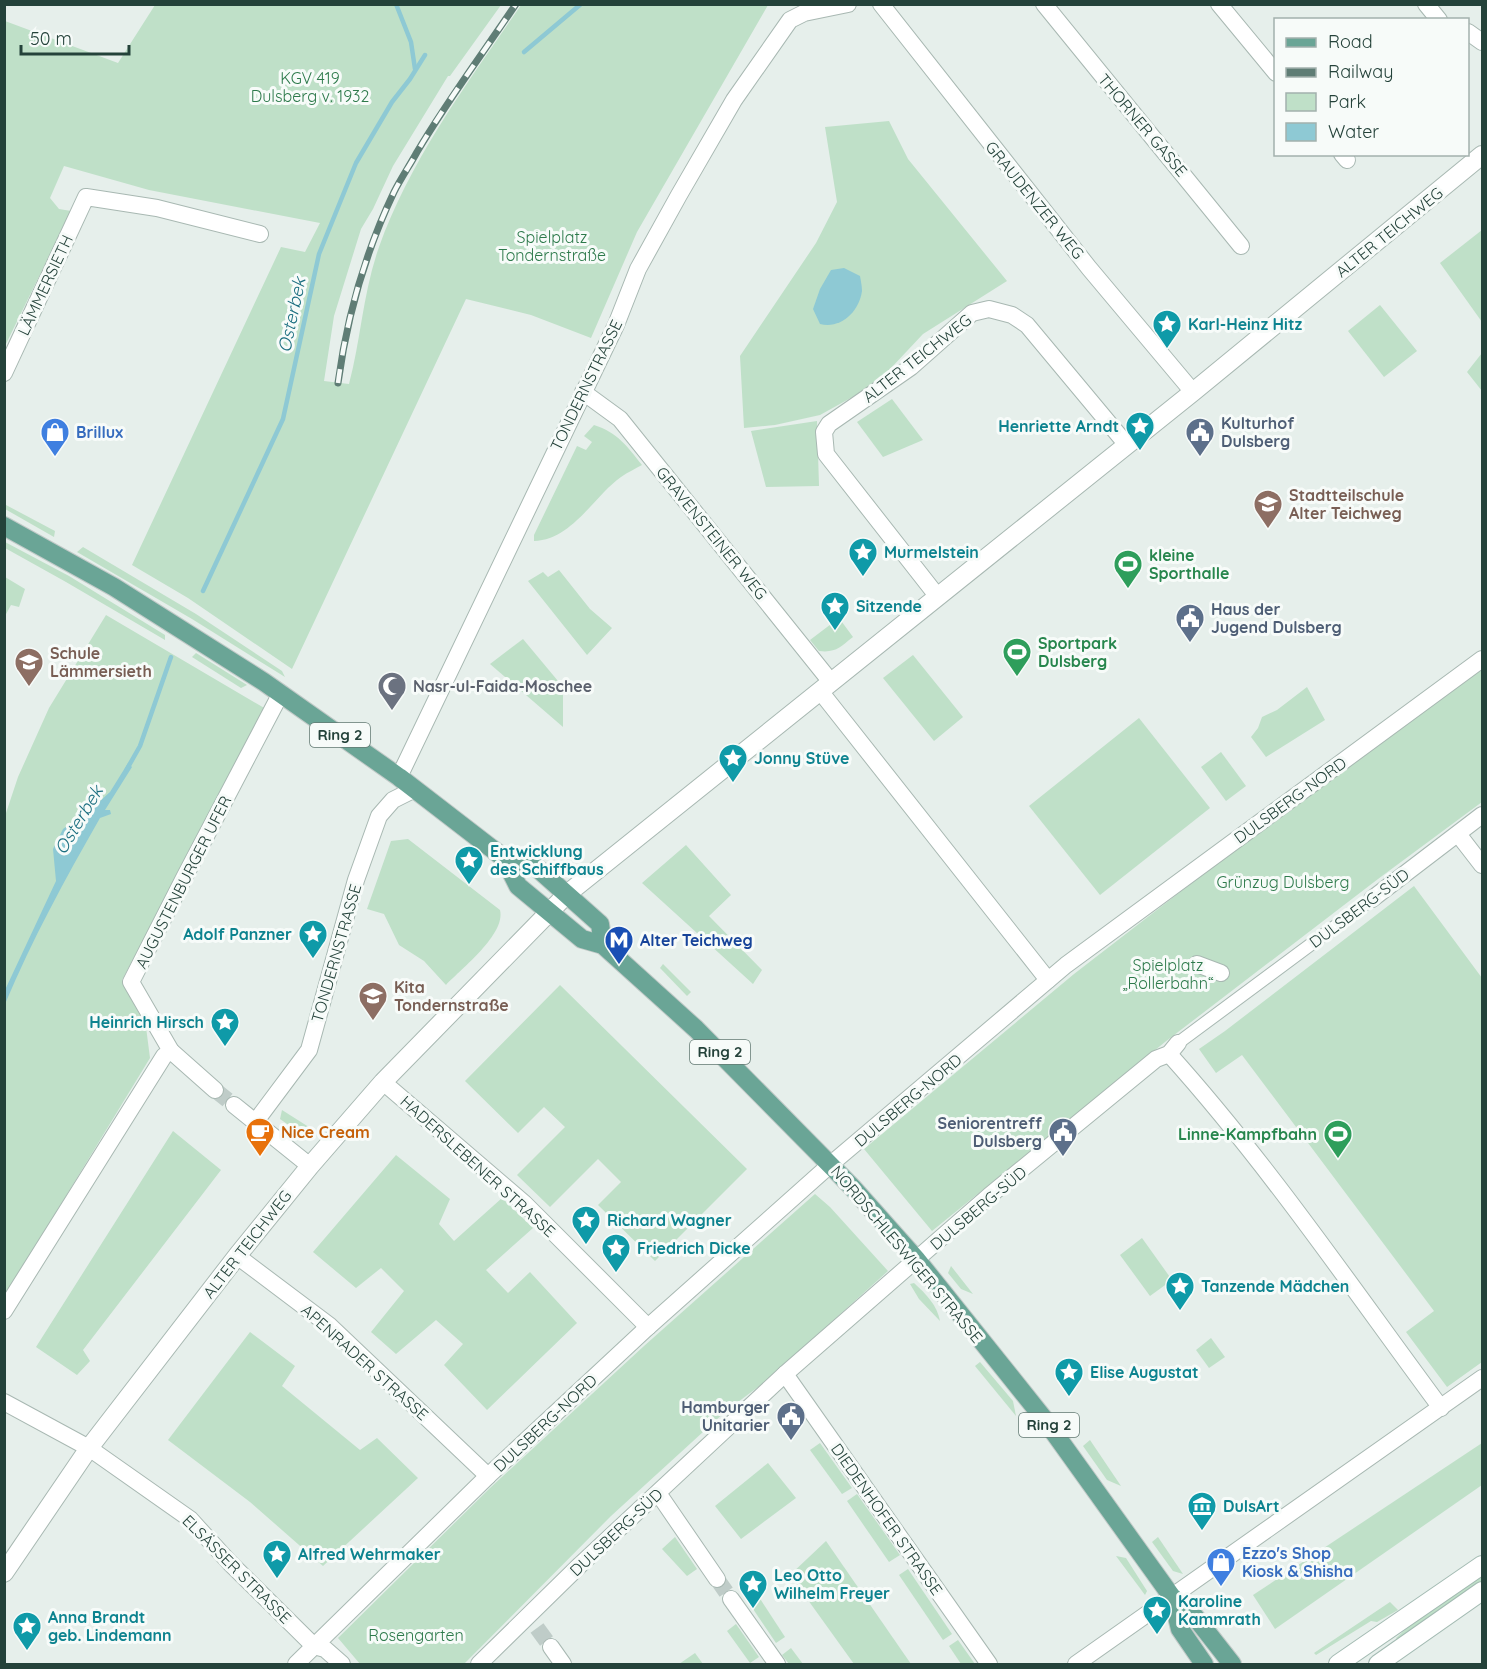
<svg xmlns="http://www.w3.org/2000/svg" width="1487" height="1669" font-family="Quicksand,sans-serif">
<rect width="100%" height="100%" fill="#e6efeb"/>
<g fill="#bfe0c8">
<path d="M155,5H501L450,76H448L393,166L373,209L361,229L334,316L324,381L349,384C361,339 363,292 379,247C411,158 469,81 521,5H768L637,232L591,338L531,315L466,299L292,669L188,598L132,565L281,247L305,252L320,223L149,190L64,166L50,198L59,209L71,211L5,346V21L118,63Z"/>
<polygon points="889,121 908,159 1007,281 923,334 876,384 820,415 775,425 744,428 740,356 816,243 837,202 825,127"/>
<polygon points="1482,230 1482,322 1440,263"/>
<polygon points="1380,305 1417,351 1384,377 1348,331"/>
<polygon points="1482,353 1482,391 1467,372"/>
<polygon points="892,399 923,440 883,457 857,422"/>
<polygon points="817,421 819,486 766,487 751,431"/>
<path d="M594,425C617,432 628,447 642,465C635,469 628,472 621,477C594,496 572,540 534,541V535L577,446L586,450L592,442L584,436Z"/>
<polygon points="6,505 55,531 54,537 5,509"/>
<polygon points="5,542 69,576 165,635 165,640 66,582 5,548"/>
<polygon points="83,547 196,614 282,671 285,677 192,619 77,552"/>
<polygon points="559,570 590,609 612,628 587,655 528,581 543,572 548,577"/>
<polygon points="5,577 25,589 19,607 11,605 5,616"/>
<polygon points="106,615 266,709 122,980 146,1027 150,1058 5,1296 5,816 18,777 49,708"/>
<path d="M839,618L853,637C840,647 836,653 819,651L810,640Z"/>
<polygon points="523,639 563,687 563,727 490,664"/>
<polygon points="196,653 247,685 241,688 192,657"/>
<polygon points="913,655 963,717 934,741 883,678"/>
<polygon points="1482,666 1482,802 1378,879 1165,1042 932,1231 864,1149 1074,974 1259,831"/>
<polygon points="1307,687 1325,720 1266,757 1251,737 1258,728 1262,717 1277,710"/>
<polygon points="1139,718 1210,808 1100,895 1029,806"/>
<polygon points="1221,752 1246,786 1226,801 1201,767"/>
<path d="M408,839L500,910C506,934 462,968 446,985L424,961L399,945L384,914L367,909L391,841Z"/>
<polygon points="686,845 731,895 709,916 762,970 753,984 642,883"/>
<polygon points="1414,886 1482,978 1482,1362 1447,1387 1406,1332 1434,1311 1242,1055 1216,1073 1199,1049 1225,1031"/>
<polygon points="663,964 691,992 687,996 660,968"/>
<polygon points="560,985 747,1169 655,1261 598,1205 621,1182 598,1159 550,1207 517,1175 565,1127 544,1107 518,1133 465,1081"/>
<polygon points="282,1110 312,1129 300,1133 280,1119"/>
<polygon points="173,1131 221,1170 83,1350 90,1361 77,1375 36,1347"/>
<polygon points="396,1155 450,1199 439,1224 454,1241 502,1198 533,1228 486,1270 508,1293 530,1272 577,1323 487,1410 444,1365 463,1344 436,1320 396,1354 371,1332 404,1291 381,1268 356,1288 313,1252"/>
<polygon points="815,1194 830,1207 888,1271 766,1381 726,1411 611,1516 464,1664 360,1664 338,1638 490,1488 644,1346"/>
<polygon points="1142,1238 1172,1280 1150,1296 1120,1255"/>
<polygon points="951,1266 973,1294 961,1289 948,1273"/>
<path d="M914,1283C926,1294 937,1305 940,1321L919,1299L910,1284Z"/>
<polygon points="250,1332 295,1366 282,1386 360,1450 377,1438 418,1478 323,1566 250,1502 168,1440"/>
<polygon points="1211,1338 1225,1357 1209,1368 1196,1350"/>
<polygon points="980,1362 1013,1401 1016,1416 975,1366"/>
<polygon points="1090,1440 1121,1486 1107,1480 1083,1446"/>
<polygon points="820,1443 852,1488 842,1494 810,1450"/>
<polygon points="1482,1443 1482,1485 1275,1629 1253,1595"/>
<polygon points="768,1463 796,1498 741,1539 715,1506"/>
<polygon points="857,1494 900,1555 889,1562 847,1501"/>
<polygon points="675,1537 697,1569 687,1576 662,1549"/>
<polygon points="1158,1537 1183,1574 1173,1571 1152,1542"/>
<polygon points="826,1541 911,1664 854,1664 790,1575"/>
<polygon points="1116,1556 1126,1558 1147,1591 1145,1595"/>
<polygon points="908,1569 952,1634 943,1640 899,1575"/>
<polygon points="1482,1575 1482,1581 1398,1641 1396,1638 1407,1628"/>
<polygon points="755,1591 785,1637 776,1643 745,1597"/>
<polygon points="1390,1602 1398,1610 1377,1622 1371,1621 1316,1655 1314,1653"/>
<polygon points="736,1624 759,1657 750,1663 727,1631"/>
<polygon points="958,1640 975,1664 961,1664 949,1646"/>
<polygon points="791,1648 803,1664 789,1664 782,1655"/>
<polygon points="695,1653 703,1664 679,1664"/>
</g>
<g fill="#8ec9d4">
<path d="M844,268L860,276C861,281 862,287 862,291C859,312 841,329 820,324L813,309L820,289L831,270Z"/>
<path d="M128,763L132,767L105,810H110L111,814L100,818C65,879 32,940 5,1004V990L56,881L53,849L63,829L89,811L110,792Z"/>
</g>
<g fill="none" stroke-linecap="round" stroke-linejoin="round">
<g stroke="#8ec9d4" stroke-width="4.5">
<polyline points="396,4 411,42 415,69"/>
<polyline points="524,52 581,4"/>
<polyline points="203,591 283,419 319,254 356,163 392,102 410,79 425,55"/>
<polyline points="127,769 140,746 171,657"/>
</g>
<g stroke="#bfccc8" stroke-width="16" stroke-dasharray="16 8" stroke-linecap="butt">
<polyline points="215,1090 234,1105"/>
<polyline points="717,1579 731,1599"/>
<polyline points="537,1628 551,1647"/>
</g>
<g stroke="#a8b8b2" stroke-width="14">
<polyline id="pedestrian" points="1178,1043 1372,899"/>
</g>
<g stroke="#a8b8b2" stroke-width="18">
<g id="minor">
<polyline points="881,4 1089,268 1193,392"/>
<polyline points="1044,4 1241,246"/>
<polyline points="1219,4 1276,73"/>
<polyline points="1426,4 1439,20"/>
<polyline points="1468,32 1482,42"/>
<polyline points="1342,154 1347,160"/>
<polyline points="4,373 86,197 157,208 260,234"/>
<polyline points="583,392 620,419 831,682"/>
<polyline points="938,597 826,454 824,432 829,424 911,367 972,313 989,309 1012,315 1027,325 1127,445"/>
<polyline points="820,691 1048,980"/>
<polyline points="399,777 616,325 638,269 679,195 734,100 790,20 804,13 848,4"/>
<polyline points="1458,834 1482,865"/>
<polyline points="1372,899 1482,815"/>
<polyline points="1197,964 1221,973"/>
<path d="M1169,1054C1268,1164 1352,1288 1441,1408"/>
<polyline points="383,1082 524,1203 648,1327"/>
<polyline points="215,1090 171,1051 131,982 185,876 281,693"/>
<polyline points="234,1105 310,1166"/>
<polyline points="256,1121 309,1050 356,880 379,816 393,800 415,789"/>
<polyline points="237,1256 330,1326 488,1476"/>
<polyline points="4,1311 164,1056 171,1051"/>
<polyline points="785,1374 989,1664"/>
<polyline points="4,1402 89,1448 190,1519 230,1563 314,1646 325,1649 342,1664"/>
<polyline points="658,1493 717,1579"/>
<polyline points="731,1599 777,1664"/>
<polyline points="551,1647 563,1664"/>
<polyline points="296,1664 488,1476 648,1327 831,1164 1066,965 1482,659"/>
<polyline points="479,1664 580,1565 785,1374 989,1196 1156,1059 1169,1054 1178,1043"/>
<polyline points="1076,1664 1482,1378"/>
</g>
</g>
<g stroke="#a8b8b2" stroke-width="20">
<polyline id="tertiary" points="4,1573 89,1448 237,1256 310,1166 383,1082 567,894 1193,392 1482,155"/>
</g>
<g stroke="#a4bbb3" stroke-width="20">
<g id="secondary">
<polyline points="1338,1664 1482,1565"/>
<polyline points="1378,1664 1482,1591"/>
</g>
</g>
<g stroke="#c2cac8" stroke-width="20">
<g id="primary">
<polyline points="4,526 114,587 264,682 399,777 504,858 536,867 600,924 603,945"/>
<polyline points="504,858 518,886 582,939 603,945 696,1029 852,1187 917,1260 1045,1420 1172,1597 1192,1613 1232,1664"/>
<polyline points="1172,1597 1180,1629 1204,1664"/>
</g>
</g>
<use href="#pedestrian" stroke="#fff" stroke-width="12"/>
<use href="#minor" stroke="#fff" stroke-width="16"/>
<use href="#tertiary" stroke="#fff" stroke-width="18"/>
<use href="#secondary" stroke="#fff" stroke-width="18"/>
<use href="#primary" stroke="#6aa596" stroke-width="18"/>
<g stroke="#5f7d75" stroke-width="7">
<path id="rail" d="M338,383C347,316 365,253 394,192C401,178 410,165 417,152C447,101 483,53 516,4"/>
</g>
<use href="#rail" stroke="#f7fbf9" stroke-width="4.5" stroke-dasharray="14" stroke-linecap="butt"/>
</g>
<defs>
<g id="sight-pin" transform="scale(1.5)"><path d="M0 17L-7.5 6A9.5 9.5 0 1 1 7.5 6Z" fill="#0f9aa8" stroke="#f7fbf9"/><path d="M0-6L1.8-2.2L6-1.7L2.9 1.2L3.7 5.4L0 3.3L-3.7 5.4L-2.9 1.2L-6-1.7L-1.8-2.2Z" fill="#fff"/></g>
<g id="shop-pin" transform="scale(1.5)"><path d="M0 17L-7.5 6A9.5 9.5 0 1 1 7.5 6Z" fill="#3f7fe0" stroke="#f7fbf9"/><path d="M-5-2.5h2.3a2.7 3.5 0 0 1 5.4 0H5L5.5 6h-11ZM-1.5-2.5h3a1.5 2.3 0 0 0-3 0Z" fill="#fff"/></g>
<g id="civic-pin" transform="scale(1.5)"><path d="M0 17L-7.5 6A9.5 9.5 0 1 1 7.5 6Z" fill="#5c6f8a" stroke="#f7fbf9"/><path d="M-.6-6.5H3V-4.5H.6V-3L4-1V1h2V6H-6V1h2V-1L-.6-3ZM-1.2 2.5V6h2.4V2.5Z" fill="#fff"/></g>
<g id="school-pin" transform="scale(1.5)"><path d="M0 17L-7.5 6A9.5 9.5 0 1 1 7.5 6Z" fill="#8d6e63" stroke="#f7fbf9"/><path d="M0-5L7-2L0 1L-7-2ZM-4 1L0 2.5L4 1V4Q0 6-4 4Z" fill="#fff"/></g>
<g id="stadium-pin" transform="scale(1.5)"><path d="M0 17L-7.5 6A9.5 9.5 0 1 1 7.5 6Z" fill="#2e9e5b" stroke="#f7fbf9"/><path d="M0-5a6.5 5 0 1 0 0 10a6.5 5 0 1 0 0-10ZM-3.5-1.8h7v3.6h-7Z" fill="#fff"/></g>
<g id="mosque-pin" transform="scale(1.5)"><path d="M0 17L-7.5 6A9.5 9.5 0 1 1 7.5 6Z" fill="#6b7280" stroke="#f7fbf9"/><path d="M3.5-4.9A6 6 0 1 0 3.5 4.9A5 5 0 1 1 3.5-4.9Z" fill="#fff"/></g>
<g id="metro-pin" transform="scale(1.5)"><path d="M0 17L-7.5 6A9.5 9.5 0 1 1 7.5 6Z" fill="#1a4fb4" stroke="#f7fbf9"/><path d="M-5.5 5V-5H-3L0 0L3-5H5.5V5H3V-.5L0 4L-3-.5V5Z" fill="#fff"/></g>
<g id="cafe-pin" transform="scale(1.5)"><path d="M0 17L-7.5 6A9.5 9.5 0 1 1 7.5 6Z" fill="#e8710a" stroke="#f7fbf9"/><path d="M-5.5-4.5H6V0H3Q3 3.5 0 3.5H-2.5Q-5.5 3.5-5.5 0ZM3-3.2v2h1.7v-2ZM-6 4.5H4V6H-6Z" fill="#fff"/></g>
<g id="museum-pin" transform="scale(1.5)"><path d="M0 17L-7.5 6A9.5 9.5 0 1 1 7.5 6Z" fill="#0f9aa8" stroke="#f7fbf9"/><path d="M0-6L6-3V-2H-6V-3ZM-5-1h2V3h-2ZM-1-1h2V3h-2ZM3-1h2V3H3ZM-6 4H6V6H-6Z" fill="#fff"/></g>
</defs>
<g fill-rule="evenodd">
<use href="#sight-pin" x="1167" y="324"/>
<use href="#sight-pin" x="1140" y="426"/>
<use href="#shop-pin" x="55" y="432"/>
<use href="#civic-pin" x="1200" y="432"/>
<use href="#school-pin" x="1268" y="504"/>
<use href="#sight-pin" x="863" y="552"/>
<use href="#stadium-pin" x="1128" y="564"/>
<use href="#sight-pin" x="835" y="606"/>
<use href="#civic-pin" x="1190" y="618"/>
<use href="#stadium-pin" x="1017" y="652"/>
<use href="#school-pin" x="29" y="662"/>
<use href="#mosque-pin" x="392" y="686"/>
<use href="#sight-pin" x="733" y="758"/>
<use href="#sight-pin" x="469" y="860"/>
<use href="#sight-pin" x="313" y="934"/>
<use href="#metro-pin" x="619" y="940"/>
<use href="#school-pin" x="373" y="996"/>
<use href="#sight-pin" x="225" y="1022"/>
<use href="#cafe-pin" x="260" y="1132"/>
<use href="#civic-pin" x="1063" y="1132"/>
<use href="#stadium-pin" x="1338" y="1134"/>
<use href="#sight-pin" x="586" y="1220"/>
<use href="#sight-pin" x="616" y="1248"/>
<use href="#sight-pin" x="1180" y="1286"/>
<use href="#sight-pin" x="1069" y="1372"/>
<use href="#civic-pin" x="791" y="1416"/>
<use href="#museum-pin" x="1202" y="1506"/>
<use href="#sight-pin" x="277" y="1554"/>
<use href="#shop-pin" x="1221" y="1562"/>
<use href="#sight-pin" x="753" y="1584"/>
<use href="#sight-pin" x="1157" y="1610"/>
<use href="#sight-pin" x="27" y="1626"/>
</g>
<g text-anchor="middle" stroke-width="6" stroke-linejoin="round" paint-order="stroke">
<g fill="#f7fbf9" stroke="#637a73" stroke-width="1.5">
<rect x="310" y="723" width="60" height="24" rx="4.5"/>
<rect x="690" y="1040" width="60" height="24" rx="4.5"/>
<rect x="1019" y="1413" width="60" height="24" rx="4.5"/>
</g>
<g font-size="15" font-weight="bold" fill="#24423a">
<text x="340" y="740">Ring 2</text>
<text x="720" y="1057">Ring 2</text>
<text x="1049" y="1430">Ring 2</text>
</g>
<g font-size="16" fill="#2d7a4b" stroke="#f7fbf9">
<text x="310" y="84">KGV 419<tspan x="310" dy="18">Dulsberg v. 1932</tspan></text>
<text x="552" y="243">Spielplatz<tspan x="552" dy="18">Tondernstraße</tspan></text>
<text x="1283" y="888">Grünzug Dulsberg</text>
<text x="1168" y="971">Spielplatz<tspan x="1168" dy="18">„Rollerbahn“</tspan></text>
<text x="416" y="1641">Rosengarten</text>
</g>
<g font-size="16" fill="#24423a" stroke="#f7fbf9">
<text transform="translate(1143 125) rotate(50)" y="6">THORNER GASSE</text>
<text transform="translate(1035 200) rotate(51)" y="6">GRAUDENZER WEG</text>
<text transform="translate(1389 232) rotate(-39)" y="6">ALTER TEICHWEG</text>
<text transform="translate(45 285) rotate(-65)" y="6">LÄMMERSIETH</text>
<text transform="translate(917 358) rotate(-38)" y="6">ALTER TEICHWEG</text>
<text transform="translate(586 385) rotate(-64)" y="6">TONDERNSTRASSE</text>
<text transform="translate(712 533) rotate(51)" y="6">GRAVENSTEINER WEG</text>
<text transform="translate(1290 800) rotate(-36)" y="6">DULSBERG-NORD</text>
<text transform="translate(183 882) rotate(-63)" y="6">AUGUSTENBURGER UFER</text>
<text transform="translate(1359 908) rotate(-37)" y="6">DULSBERG-SÜD</text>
<text transform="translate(336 953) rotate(-74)" y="6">TONDERNSTRASSE</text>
<text transform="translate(908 1100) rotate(-40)" y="6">DULSBERG-NORD</text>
<text transform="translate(478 1166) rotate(42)" y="6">HADERSLEBENER STRASSE</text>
<text transform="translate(978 1208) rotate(-40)" y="6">DULSBERG-SÜD</text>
<text transform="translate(247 1244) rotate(-52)" y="6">ALTER TEICHWEG</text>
<text transform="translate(907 1254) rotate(50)" y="6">NORDSCHLESWIGER STRASSE</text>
<text transform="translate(365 1362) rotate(42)" y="6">APENRADER STRASSE</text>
<text transform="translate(545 1423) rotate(-43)" y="6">DULSBERG-NORD</text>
<text transform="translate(887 1519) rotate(55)" y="6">DIEDENHOFER STRASSE</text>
<text transform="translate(616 1532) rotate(-43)" y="6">DULSBERG-SÜD</text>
<text transform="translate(237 1569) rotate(45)" y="6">ELSÄSSER STRASSE</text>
</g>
<g font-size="16" font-weight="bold" fill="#0d838f" stroke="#f7fbf9" text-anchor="start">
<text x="1188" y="330">Karl-Heinz Hitz</text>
<text x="1119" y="432" text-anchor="end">Henriette Arndt</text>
<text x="884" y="558">Murmelstein</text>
<text x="856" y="612">Sitzende</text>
<text x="754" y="764">Jonny Stüve</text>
<text x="490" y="857">Entwicklung<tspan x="490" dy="18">des Schiffbaus</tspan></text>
<text x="292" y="940" text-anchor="end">Adolf Panzner</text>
<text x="204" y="1028" text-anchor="end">Heinrich Hirsch</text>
<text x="607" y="1226">Richard Wagner</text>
<text x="637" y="1254">Friedrich Dicke</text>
<text x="1201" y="1292">Tanzende Mädchen</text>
<text x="1090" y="1378">Elise Augustat</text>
<text x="1223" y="1512">DulsArt</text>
<text x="298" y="1560">Alfred Wehrmaker</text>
<text x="774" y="1581">Leo Otto<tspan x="774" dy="18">Wilhelm Freyer</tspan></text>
<text x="1178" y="1607">Karoline<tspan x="1178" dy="18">Kammrath</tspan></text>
<text x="48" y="1623">Anna Brandt<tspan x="48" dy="18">geb. Lindemann</tspan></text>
</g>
<g font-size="16" font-weight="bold" fill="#4e5e75" stroke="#f7fbf9" text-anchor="start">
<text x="1221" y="429">Kulturhof<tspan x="1221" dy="18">Dulsberg</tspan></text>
<text x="1211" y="615">Haus der<tspan x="1211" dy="18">Jugend Dulsberg</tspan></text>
<text x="1042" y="1129" text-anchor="end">Seniorentreff<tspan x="1042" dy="18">Dulsberg</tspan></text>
<text x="770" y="1413" text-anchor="end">Hamburger<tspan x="770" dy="18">Unitarier</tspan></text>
</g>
<g font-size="16" font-weight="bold" fill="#366cbe" stroke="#f7fbf9" text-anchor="start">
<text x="76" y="438">Brillux</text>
<text x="1242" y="1559">Ezzo's Shop<tspan x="1242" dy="18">Kiosk &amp; Shisha</tspan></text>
</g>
<g font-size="16" font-weight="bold" fill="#785e54" stroke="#f7fbf9" text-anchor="start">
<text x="1289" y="501">Stadtteilschule<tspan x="1289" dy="18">Alter Teichweg</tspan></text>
<text x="50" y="659">Schule<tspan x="50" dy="18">Lämmersieth</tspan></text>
<text x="394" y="993">Kita<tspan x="394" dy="18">Tondernstraße</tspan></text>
</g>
<g font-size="16" font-weight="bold" fill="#27864d" stroke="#f7fbf9" text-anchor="start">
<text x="1149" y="561">kleine<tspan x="1149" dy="18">Sporthalle</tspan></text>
<text x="1038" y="649">Sportpark<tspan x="1038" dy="18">Dulsberg</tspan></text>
<text x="1317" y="1140" text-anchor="end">Linne-Kampfbahn</text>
</g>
<g font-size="16" font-weight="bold" fill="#5b616d" stroke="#f7fbf9" text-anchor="start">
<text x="413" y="692">Nasr-ul-Faida-Moschee</text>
</g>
<g font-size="16" font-weight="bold" fill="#164399" stroke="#f7fbf9" text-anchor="start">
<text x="640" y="946">Alter Teichweg</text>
</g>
<g font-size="16" font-weight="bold" fill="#c56008" stroke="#f7fbf9" text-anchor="start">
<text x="281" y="1138">Nice Cream</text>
</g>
<g font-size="18" font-style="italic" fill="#1c6f80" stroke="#f7fbf9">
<text transform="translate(292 315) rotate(-78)" y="6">Osterbek</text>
<text transform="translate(79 820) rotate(-59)" y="6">Osterbek</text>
</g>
</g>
<rect width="1487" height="1669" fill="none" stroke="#24423a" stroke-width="12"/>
<rect x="1274" y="18" width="195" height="138" fill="#f7fbf9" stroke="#a3b1ad" stroke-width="1.5"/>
<rect x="1286" y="38" width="30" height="9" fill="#6aa596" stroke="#a3b1ad" stroke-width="1.5"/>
<text x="1328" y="48" font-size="18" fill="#24423a">Road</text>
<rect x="1286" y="68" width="30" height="9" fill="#5f7d75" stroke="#a3b1ad" stroke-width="1.5"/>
<text x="1328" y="78" font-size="18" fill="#24423a">Railway</text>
<rect x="1286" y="93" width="30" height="18" fill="#bfe0c8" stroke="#a3b1ad" stroke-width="1.5"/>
<text x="1328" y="108" font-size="18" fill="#24423a">Park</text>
<rect x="1286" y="123" width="30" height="18" fill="#8ec9d4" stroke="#a3b1ad" stroke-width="1.5"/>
<text x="1328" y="138" font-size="18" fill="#24423a">Water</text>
<path d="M21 45v9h108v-9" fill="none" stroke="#24423a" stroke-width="3"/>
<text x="30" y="45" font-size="18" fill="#24423a" stroke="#f7fbf9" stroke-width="4.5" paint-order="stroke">50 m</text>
</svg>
